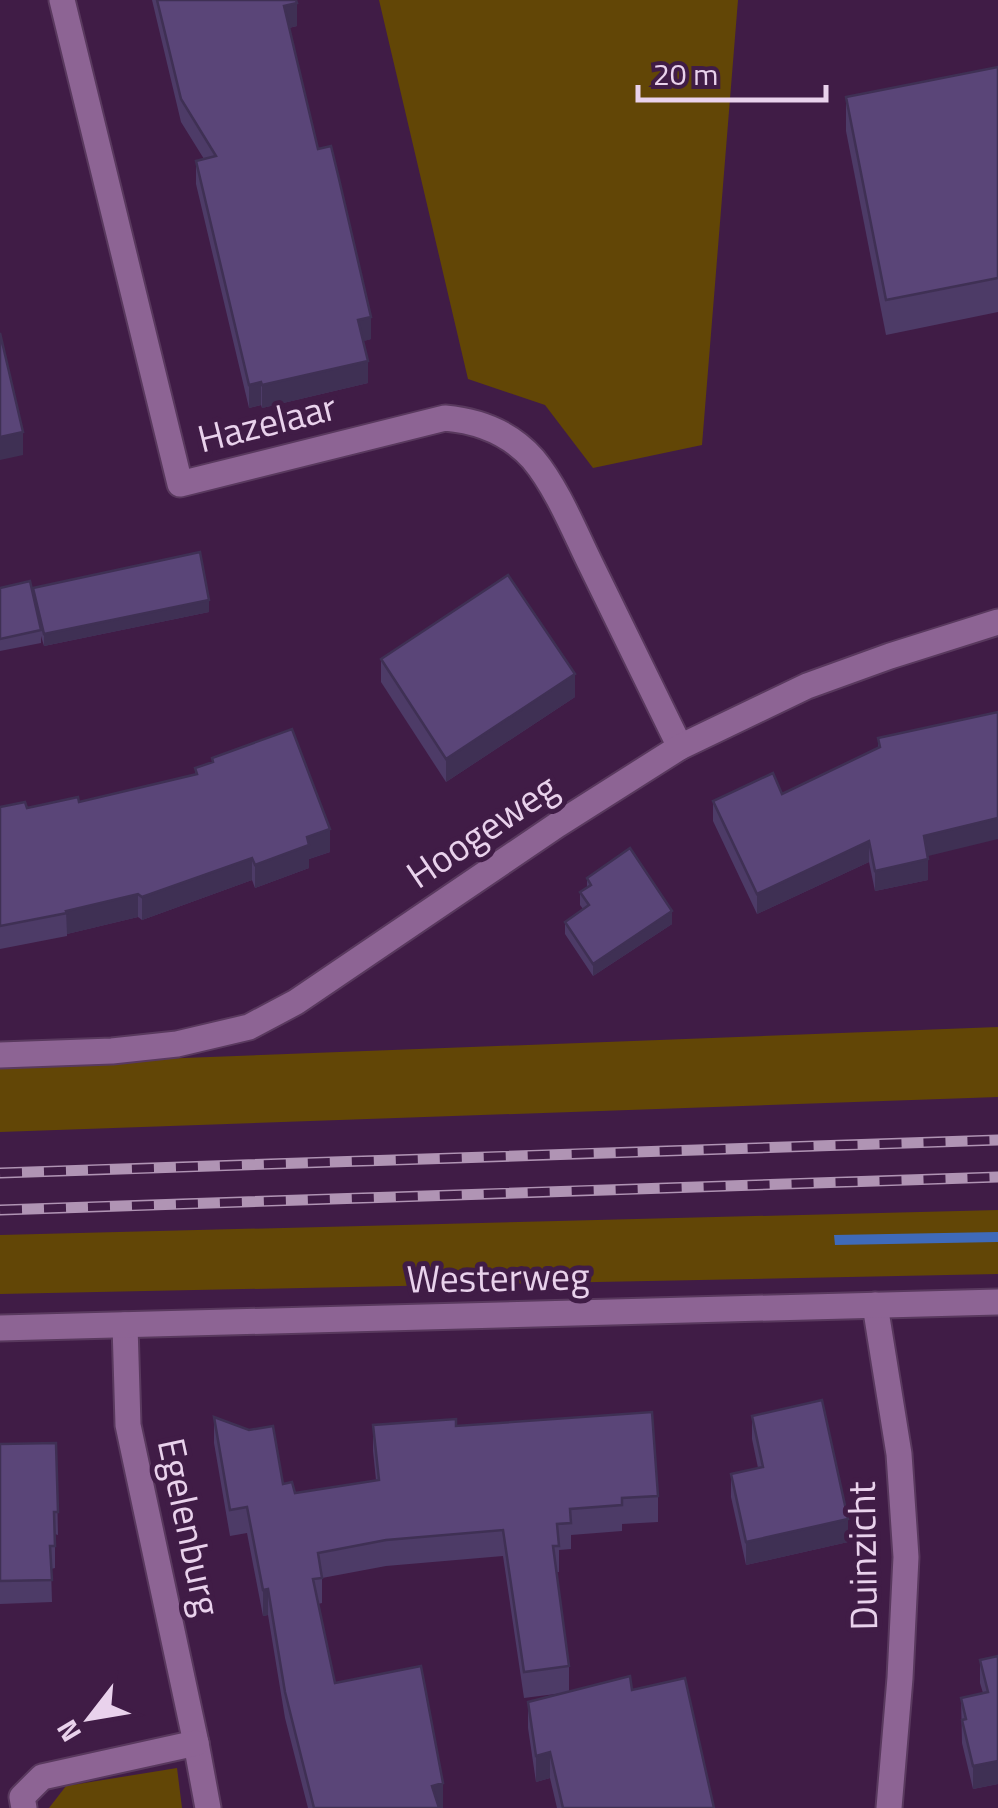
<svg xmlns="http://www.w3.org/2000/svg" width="998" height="1808" font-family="'Titillium Web',sans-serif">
<rect width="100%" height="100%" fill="#401c46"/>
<g fill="#624606">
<polygon points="379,0 738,0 702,445 593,468 545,405 468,379"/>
<polygon points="998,1027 998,1097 0,1132 0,1065"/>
<polygon points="998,1210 998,1274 0,1294 0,1235"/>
<polygon points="177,1768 182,1808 49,1808 66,1786"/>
</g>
<polygon fill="#3f6ab9" points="998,1232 998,1242 835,1245 834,1235"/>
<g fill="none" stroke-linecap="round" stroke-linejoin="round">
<g stroke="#59395e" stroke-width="29">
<g id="minor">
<path d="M62,0L180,484L445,418C479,421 510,433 533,459C558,489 575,533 592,567C621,627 651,687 680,747"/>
<polyline points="0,1055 112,1051 177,1044 249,1027 296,1002 557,825 680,747 807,686 890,656 998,622"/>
<polyline points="875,1305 899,1454 906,1557 900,1678 889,1808"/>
<polyline points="125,1325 128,1425 196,1743 208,1808"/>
<polyline points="0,1328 998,1302"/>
<polyline points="24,1808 22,1797 42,1777 196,1743"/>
</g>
</g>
<use href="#minor" stroke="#8d6494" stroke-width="25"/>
<g stroke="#b094b4" stroke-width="11">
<g id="rail">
<polyline points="0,1173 998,1140"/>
<polyline points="0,1210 998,1177"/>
</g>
</g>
<use href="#rail" stroke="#401c46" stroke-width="8" stroke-dasharray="22" stroke-linecap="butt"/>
</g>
<g fill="#4d3b67">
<polygon points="152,0 296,0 297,26 289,28 318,149 371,339 363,341 368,383 262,408 261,405 249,408 196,184 196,161 204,159 181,122"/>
<polygon points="998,67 998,312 886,335 846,131 846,97"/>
<polygon points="0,588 33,594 209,612 44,646 41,636 41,643 0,651"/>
<polygon points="381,659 575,697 446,782 381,682"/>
<polygon points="878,738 928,856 928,880 875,891 869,862 757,914 713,821 713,801 782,794 878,748"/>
<polygon points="212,758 330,852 309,859 309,868 255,888 252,880 142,920 138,917 67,934 67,936 0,949 0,807 27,808 79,802 195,775 195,768 212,762"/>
<polygon points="587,878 672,924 593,976 565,934 565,922 583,909 580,905 580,892 587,888"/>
<polygon points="752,1416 848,1542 746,1565 731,1497 731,1474 758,1468 752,1439"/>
<polygon points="214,1417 283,1484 295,1493 376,1480 373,1451 373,1425 456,1426 658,1496 658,1522 622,1524 622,1531 571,1535 571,1549 559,1550 559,1572 556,1572 569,1666 569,1691 632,1690 714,1808 557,1808 550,1778 536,1782 528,1728 528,1702 563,1693 524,1698 503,1556 386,1566 322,1578 322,1603 318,1604 335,1683 443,1808 308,1808 285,1718 268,1615 263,1616 247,1533 230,1536 214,1443"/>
<polygon points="56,1443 58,1535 55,1534 55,1568 51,1569 52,1602 0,1604 0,1444"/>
<polygon points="998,1656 998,1784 973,1789 962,1743 961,1698 983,1693 980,1683 980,1660"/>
</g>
<g fill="#3f3054">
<polygon points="297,3 297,26 284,29 284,6"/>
<polygon points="371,317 371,339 358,343 358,320"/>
<polygon points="368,361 368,383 262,408 262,385"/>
<polygon points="261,382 261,405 249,408 249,385"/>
<polygon points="23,432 23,455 0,460 0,437"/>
<polygon points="209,600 209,612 44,646 44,634"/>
<polygon points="575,674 575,697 446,782 446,759"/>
<polygon points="998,818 998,839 924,857 924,836"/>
<polygon points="330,829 330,852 309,859 309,868 255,888 255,865 307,837"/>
<polygon points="869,841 869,862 757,914 757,894"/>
<polygon points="252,858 252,880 142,920 142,897"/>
<polygon points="928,859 928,880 875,891 875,871"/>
<polygon points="138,894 138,917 67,934 66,911"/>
<polygon points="672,911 672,924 593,976 593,964"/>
<polygon points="848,1519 848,1542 746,1565 746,1542"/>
<polygon points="268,1589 268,1615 263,1616 263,1590"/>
<polygon points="550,1752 550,1778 536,1782 536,1756"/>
<polygon points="998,1761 998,1784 973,1789 973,1766"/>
<polygon points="443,1783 443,1808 432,1808 432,1786"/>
</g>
<g fill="#5a4578" stroke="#3f3054" stroke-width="2.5">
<polygon points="157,0 296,0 297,3 284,6 318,149 331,146 339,179 371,317 358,320 368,361 262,385 261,382 249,385 196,161 216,156 181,99"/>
<polygon points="998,67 998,278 886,300 846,97"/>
<polygon points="0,333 23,432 0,437"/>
<polygon points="200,552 209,600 44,634 33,588"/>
<polygon points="508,575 575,674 446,759 381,659"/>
<polygon points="30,581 41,630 0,639 0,588"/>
<polygon points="998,712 998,818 924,836 928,859 875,871 869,841 757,894 713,801 773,773 782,794 880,747 878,738"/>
<polygon points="292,729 330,829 307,837 309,845 255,865 252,858 142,897 138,894 66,911 67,913 0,926 0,807 25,802 27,808 78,797 79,802 197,774 195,768 213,762 212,758"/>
<polygon points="630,848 672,911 593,964 565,922 589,905 580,892 591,885 587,878"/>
<polygon points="822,1400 848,1519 746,1542 731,1474 763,1467 752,1416"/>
<polygon points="652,1412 658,1496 622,1498 622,1505 570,1509 571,1523 557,1524 559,1546 553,1546 569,1666 524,1672 503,1530 386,1540 318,1553 322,1578 313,1579 335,1683 421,1666 443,1783 432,1786 439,1808 314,1808 285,1692 268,1589 263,1590 247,1507 230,1510 214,1417 249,1430 273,1426 283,1484 292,1482 295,1493 379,1480 373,1425 456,1419 456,1426"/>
<polygon points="56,1443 58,1512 54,1512 55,1546 50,1546 52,1580 0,1581 0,1444"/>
<polygon points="998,1656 998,1761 973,1766 962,1720 966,1719 961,1698 988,1692 980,1660"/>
<polygon points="630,1676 632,1690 685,1678 714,1808 563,1808 550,1752 536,1756 528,1702"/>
</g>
<g text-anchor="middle" stroke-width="10" stroke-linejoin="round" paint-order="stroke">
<g font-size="38" fill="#e9d2ec" stroke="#401c46">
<text transform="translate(267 423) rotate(-14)" y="13">Hazelaar</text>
<text transform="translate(482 831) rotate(-34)" y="13">Hoogeweg</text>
<text transform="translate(498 1278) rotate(-1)" y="13">Westerweg</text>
<text transform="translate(189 1527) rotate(78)" y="13">Egelenburg</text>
<text transform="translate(863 1556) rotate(-91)" y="13">Duinzicht</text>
</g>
</g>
<g transform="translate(90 1718) rotate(239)" stroke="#401c46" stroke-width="8" paint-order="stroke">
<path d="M0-8L18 38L0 25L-18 38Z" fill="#e9d2ec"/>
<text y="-15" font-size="28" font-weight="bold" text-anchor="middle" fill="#e9d2ec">N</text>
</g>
<path d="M638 85v15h188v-15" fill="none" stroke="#e9d2ec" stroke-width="5"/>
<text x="653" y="85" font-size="30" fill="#e9d2ec" stroke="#401c46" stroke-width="8" paint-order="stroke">20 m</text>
</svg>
